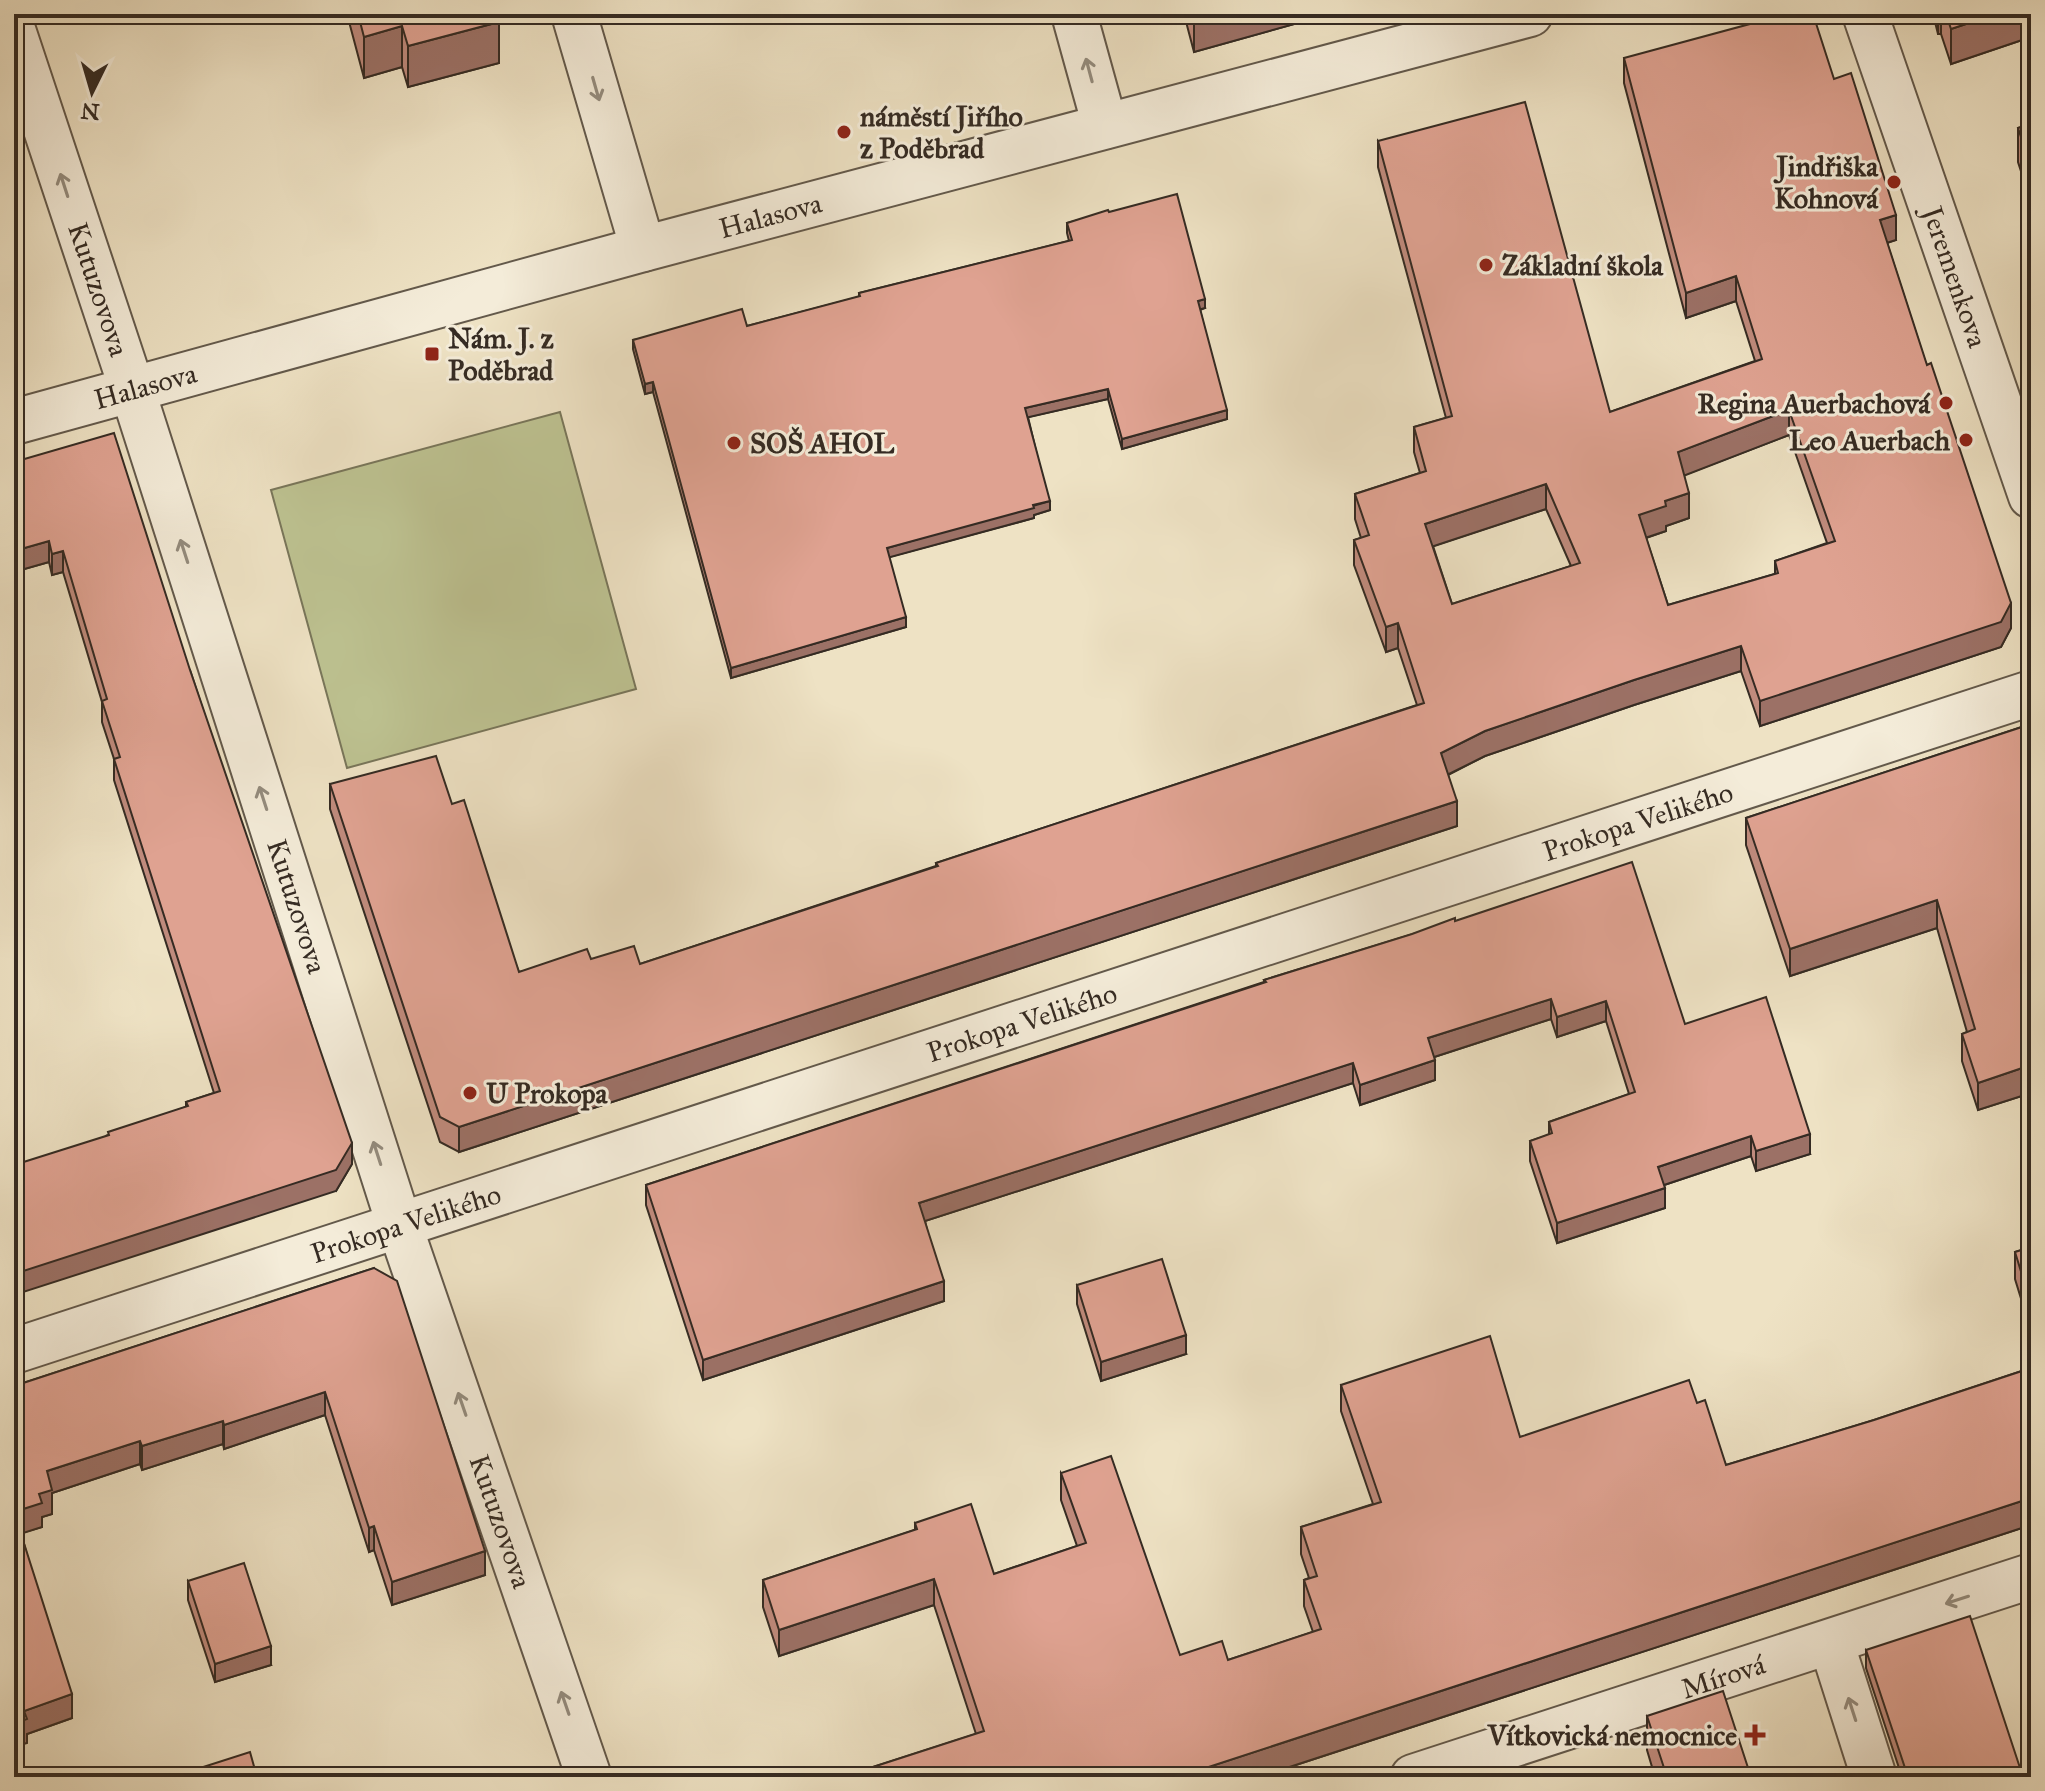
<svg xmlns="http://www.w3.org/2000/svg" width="2045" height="1791" font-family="'IM FELL Great Primer',serif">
<rect width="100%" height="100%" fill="#eee2c4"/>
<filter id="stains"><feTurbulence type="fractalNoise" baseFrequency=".0025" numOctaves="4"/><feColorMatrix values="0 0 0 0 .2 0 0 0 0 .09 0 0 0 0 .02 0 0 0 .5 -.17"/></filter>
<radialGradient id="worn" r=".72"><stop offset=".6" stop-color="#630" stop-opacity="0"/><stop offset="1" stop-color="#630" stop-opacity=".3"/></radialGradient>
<polygon fill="#bdc291" stroke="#79765a" stroke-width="2" points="560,412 636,689 347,768 271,490"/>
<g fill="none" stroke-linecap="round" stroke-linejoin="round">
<g stroke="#63594b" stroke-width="48">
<g id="minor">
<polyline points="574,14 643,249"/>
<polyline points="1074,14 1105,126"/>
<path id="s1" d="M1865,14L2031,496"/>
<path id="s2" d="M14,33L133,392L400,1227L589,1777"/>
<path id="s3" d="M14,422L643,249L1530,14"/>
<path id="s4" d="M14,1351L2031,693"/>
<polyline points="1831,1642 1874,1777"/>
<path id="s5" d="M1413,1777L2031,1576"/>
</g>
</g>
<use href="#minor" stroke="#f4ecd9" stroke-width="44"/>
</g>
<g fill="#c08b7d" stroke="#352b23" stroke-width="2" fill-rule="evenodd">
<polygon points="347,14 496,14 499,63 408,87 402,67 364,78"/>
<polygon points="1184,14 1330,14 1194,52"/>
<polygon points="1933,14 2031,14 2031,37 1951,64 1941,34 1938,34"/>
<path d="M1624,58L1834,79L1896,240L1887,243L2011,628L2001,647L1760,726L1741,671L1634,705L1485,756L1448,775L1457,826L459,1152L440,1142L330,809V784L452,804L519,972L591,959L640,964L936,866V863L1417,705L1398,648L1386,652L1354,565V540L1361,538L1355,519V494L1420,473L1414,452V427L1446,418L1378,167V141L1610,412L1755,361L1736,301L1686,318L1624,83ZM1789,435L1827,543L1775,561V574L1668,605L1646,538L1666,531V526L1689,518L1684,475ZM1546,509L1571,566L1452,604L1433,546Z"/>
<polygon points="2031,124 2031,202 2018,162 2018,128"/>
<polygon points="1109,212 1205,308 1200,310 1227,419 1122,449 1108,399 1028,417 1050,510 1034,515 1034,518 889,557 906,627 731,678 653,392 645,394 633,349 633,340 747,326 859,297 859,293 1069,241 1067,233 1067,223"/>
<polygon points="14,462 190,670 352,1164 336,1191 108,1135 186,1107 186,1102 214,1093 114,780 114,759 102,722 102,702 63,572 52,575 49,562 14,572"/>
<polygon points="2031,724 2031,1093 1978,1110 1962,1061 1962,1034 1967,1032 1937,928 1790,976 1746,845 1746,818"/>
<polygon points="1455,921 1685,1024 1810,1154 1756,1171 1751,1156 1664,1185 1665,1208 1557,1243 1530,1161 1530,1141 1549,1135 1549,1122 1629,1094 1606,1021 1557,1037 1551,1019 1434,1057 1435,1080 1360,1105 1353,1083 925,1221 944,1301 703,1380 646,1205 646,1185 1264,982 1264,980"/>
<polygon points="2031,1247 2031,1331 2015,1279 2015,1252"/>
<polygon points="374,1268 485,1575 392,1605 374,1550 369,1552 325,1415 224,1449 223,1444 142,1470 140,1464 52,1493 52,1514 42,1517 42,1527 21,1533 72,1718 27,1734 27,1743 14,1386"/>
<polygon points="1077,1285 1186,1354 1101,1381 1077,1304"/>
<polygon points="2031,1368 2031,1525 1259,1777 842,1777 976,1734 934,1605 779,1656 763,1607 763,1580 915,1530 915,1523 994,1574 1077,1546 1061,1500 1061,1473 1180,1655 1228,1660 1313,1632 1304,1606 1304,1580 1309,1578 1301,1554 1301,1527 1373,1504 1341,1411 1341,1385 1520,1437 1697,1403 1726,1465 1874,1420"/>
<polygon points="188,1581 271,1665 215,1682 188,1600"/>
<polygon points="1866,1650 2023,1777 1902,1777 1866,1668"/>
<polygon points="1647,1716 1751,1777 1655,1777 1647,1750"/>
</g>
<g fill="#9c7166" stroke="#352b23" stroke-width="2">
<polygon points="1216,14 1330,14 1194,52 1194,20"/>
<rect x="1938" y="14" width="3" height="20"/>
<polygon points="1996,14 2031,14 2031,37 1951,64 1951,29"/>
<polygon points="499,22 499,63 408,87 408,46"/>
<polygon points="402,26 402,67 364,78 364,37"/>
<polygon points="1896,215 1896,240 1880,245 1880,220"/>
<polygon points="1736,276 1736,301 1686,318 1686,293"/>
<polygon points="1205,299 1205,308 1198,310 1198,301"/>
<polygon points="653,382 653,392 645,394 645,384"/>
<polygon points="1108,389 1108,399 1025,418 1025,408"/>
<polygon points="1227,410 1227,419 1122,449 1122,439"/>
<polygon points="1789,410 1789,435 1678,478 1678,452"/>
<polygon points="1546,484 1546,509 1425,549 1425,524"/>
<polygon points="1689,493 1689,518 1666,526 1666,531 1639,540 1639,515 1665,501"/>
<polygon points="1050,501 1050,510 1034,515 1034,518 887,558 887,548"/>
<polygon points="49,541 49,562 14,572 14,551"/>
<polygon points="63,551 63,572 52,575 52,554"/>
<polygon points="2011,603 2011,628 2001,647 1760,726 1760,701"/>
<polygon points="906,617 906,627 731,678 731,668"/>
<polygon points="1398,623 1398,648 1386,652 1386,627"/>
<polygon points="1741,646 1741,671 1634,705 1485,756 1441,778 1441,753 1485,731 1634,680"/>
<polygon points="1457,801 1457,826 459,1152 459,1127"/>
<polygon points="1937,900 1937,928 1790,976 1790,949"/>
<polygon points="1551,999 1551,1019 1428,1059 1428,1038"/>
<polygon points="1606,1001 1606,1021 1557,1037 1557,1017"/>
<polygon points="1435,1060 1435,1080 1360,1105 1360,1085"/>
<polygon points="1353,1063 1353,1083 919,1223 919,1203"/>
<polygon points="2031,1065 2031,1093 1978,1110 1978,1083"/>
<polygon points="1810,1134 1810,1154 1756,1171 1756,1151"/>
<polygon points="1751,1136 1751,1156 1658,1187 1658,1167"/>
<polygon points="352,1143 352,1164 336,1191 14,1295 14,1274"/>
<polygon points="1665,1188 1665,1208 1557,1243 1557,1223"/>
<polygon points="944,1281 944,1301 703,1380 703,1360"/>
<polygon points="1186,1335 1186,1354 1101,1381 1101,1362"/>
<polygon points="325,1392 325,1415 224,1449 224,1425"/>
<polygon points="223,1421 223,1444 142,1470 142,1446"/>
<polygon points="140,1441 140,1464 52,1493 52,1514 42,1517 42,1527 14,1536 14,1512 47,1471"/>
<polygon points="2031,1498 2031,1525 1259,1777 1178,1777"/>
<polygon points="374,1526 374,1550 369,1552 369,1528"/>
<polygon points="485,1551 485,1575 392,1605 392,1582"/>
<polygon points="934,1579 934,1605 779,1656 779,1630"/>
<polygon points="271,1646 271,1665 215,1682 215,1664"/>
<polygon points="72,1694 72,1718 27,1734 27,1743 14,1747 14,1724 24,1711"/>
</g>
<g fill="#dfa291" stroke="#352b23" stroke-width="2" fill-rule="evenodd">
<polygon points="358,14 496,14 499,22 408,46 402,26 364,37"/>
<polygon points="1192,14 1216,14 1194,20"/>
<path d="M1787,14H1813L1834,79L1851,73L1896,215L1880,220L1927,365L1931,363L2011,603L2001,622L1760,701L1741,646L1634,680L1485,731L1441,753L1457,801L459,1127L440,1117L330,784L436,756L452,804L464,800L519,972L587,949L591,959L634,946L640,964L938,866L936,863L1424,703L1398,623L1386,627L1354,540L1369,535L1355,494L1426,471L1414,427L1452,416L1378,141L1525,102L1610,412L1762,359L1736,276L1686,293L1624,58ZM1789,410L1835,541L1775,561L1778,573L1668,605L1639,515L1666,506L1665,501L1689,493L1678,452ZM1546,484L1580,563L1452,604L1425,524Z"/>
<polygon points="1946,14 1996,14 1951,29"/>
<polygon points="2031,124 2031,167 2018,128"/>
<polygon points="1177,194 1205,299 1198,301 1227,410 1122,439 1108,389 1025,408 1050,501 1033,505 1034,508 887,548 906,617 731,668 653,382 645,384 633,340 742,309 747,326 860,296 859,293 1072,240 1067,223 1108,210 1109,212"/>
<polygon points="114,433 190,670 352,1143 336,1170 14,1274 14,1165 109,1135 108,1132 188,1106 186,1102 220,1091 114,759 120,757 102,701 107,699 63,551 52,554 49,541 14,551 14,462"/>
<polygon points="2031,724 2031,1065 1978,1083 1962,1034 1975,1029 1937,900 1790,949 1746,818"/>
<polygon points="1632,862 1685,1024 1766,997 1810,1134 1756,1151 1751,1136 1658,1167 1665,1188 1557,1223 1530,1141 1552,1133 1549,1122 1635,1092 1606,1001 1557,1017 1551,999 1428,1038 1435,1060 1360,1085 1353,1063 919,1203 944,1281 703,1360 646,1185 1266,982 1264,980 1412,934 1455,918 1455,921"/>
<polygon points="2031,1247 2031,1304 2015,1252"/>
<polygon points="1162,1259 1186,1335 1101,1362 1077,1285"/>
<polygon points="374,1268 397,1281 485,1551 392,1582 374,1526 369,1528 325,1392 224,1425 223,1421 142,1446 140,1441 47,1471 52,1490 39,1494 42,1503 14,1512 72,1694 24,1711 27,1719 14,1724 14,1386"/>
<polygon points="1490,1336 1520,1437 1689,1380 1697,1403 1705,1400 1726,1465 1874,1420 2031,1368 2031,1498 1178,1777 842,1777 984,1731 934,1579 779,1630 763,1580 917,1529 915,1523 971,1504 994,1574 1086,1543 1061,1473 1111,1456 1180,1655 1222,1641 1228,1660 1321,1629 1304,1580 1317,1576 1301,1527 1381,1502 1341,1385"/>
<polygon points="244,1563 271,1646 215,1664 188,1581"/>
<polygon points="1970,1616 2023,1777 1908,1777 1866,1650"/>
<polygon points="1723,1691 1751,1777 1667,1777 1647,1716"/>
<polygon points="250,1752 257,1777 172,1777"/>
</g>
<defs><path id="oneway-shaft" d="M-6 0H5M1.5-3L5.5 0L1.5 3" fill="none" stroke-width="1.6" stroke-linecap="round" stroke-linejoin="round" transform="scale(2)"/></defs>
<g stroke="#948c7e">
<use href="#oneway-shaft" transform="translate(1089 70) rotate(-105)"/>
<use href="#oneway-shaft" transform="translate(596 89) rotate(74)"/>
<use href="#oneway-shaft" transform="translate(64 185) rotate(-108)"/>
<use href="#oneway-shaft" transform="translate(184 551) rotate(-108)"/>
<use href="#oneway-shaft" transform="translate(263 798) rotate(-108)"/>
<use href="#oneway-shaft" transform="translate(377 1153) rotate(-108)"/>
<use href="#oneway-shaft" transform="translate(462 1404) rotate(-109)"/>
<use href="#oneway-shaft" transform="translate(1957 1600) rotate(162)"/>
<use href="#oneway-shaft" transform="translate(565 1703) rotate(-109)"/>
<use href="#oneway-shaft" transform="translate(1852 1709) rotate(-108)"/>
</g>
<g fill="#8f2418" stroke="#f4ecd9" stroke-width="3">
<circle cx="844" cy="132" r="8"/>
<circle cx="1894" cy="182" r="8"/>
<circle cx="1486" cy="265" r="8"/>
<rect x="424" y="346" width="16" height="16" rx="4"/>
<circle cx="1946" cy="403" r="8"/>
<circle cx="1966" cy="440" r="8"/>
<circle cx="734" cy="443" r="8"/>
<circle cx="470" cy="1093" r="8"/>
<path d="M1751 1723h8v8h8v8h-8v8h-8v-8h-8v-8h8z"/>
</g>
<g text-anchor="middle" stroke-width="6" stroke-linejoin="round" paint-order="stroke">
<g font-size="28" font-weight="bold" fill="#352b23" stroke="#f4ecd9" text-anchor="start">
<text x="860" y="126">náměstí Jiřího<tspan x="860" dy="32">z Poděbrad</tspan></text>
<text x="1878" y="176" text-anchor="end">Jindřiška<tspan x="1878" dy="32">Kohnová</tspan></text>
<text x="1502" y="275">Základní škola</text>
<text x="448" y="348">Nám. J. z<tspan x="448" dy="32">Poděbrad</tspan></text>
<text x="1930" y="413" text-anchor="end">Regina Auerbachová</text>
<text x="1950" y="450" text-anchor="end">Leo Auerbach</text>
<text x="750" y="453">SOŠ AHOL</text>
<text x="486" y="1103">U Prokopa</text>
<text x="1737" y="1745" text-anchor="end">Vítkovická nemocnice</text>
</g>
<g font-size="28" fill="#352b23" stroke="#f4ecd9">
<text dy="10" stroke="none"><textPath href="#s3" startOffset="784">Halasova</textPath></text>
<text dy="10" stroke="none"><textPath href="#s1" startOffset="278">Jeremenkova</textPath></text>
<text dy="10" stroke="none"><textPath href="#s2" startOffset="270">Kutuzovova</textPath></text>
<text dy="10" stroke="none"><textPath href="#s3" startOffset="136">Halasova</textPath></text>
<text dy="10" stroke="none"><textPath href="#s4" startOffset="1708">Prokopa Velikého</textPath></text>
<text dy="10" stroke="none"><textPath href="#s2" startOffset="918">Kutuzovova</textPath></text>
<text dy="10" stroke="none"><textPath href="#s4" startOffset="1060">Prokopa Velikého</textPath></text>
<text dy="10" stroke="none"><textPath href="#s4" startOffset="412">Prokopa Velikého</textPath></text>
<text dy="10" stroke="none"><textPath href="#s2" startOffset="1566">Kutuzovova</textPath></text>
<text dy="10" stroke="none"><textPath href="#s5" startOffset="326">Mírová</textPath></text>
</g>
</g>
<rect width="2045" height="1791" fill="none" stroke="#eee2c4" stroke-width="48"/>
<rect x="16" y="16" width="2013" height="1759" fill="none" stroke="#352b23" stroke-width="4"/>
<rect x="24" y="24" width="1997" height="1743" fill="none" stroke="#352b23" stroke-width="2"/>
<g transform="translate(92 92) rotate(185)" stroke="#f4ecd9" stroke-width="6" paint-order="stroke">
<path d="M0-6L14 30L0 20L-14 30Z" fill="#352b23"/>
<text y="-12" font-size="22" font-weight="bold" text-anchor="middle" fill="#352b23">N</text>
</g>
<rect width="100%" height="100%" filter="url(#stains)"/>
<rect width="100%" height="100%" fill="url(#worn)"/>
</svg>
